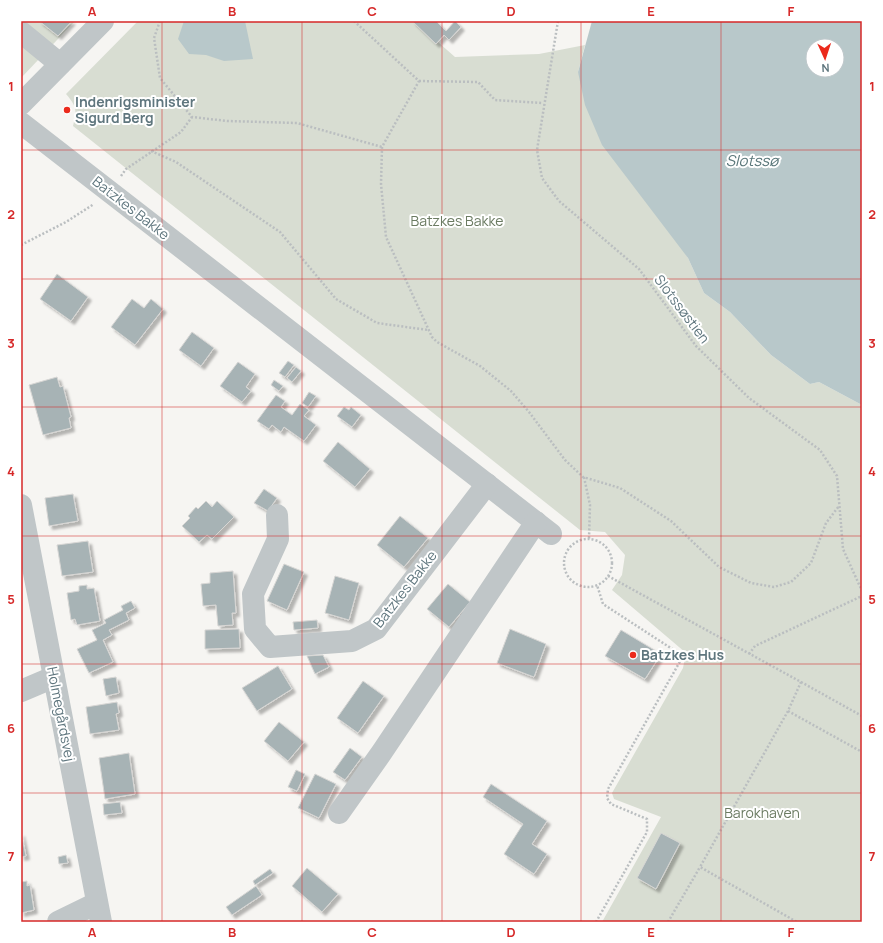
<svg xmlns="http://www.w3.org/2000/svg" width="883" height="943" font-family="Manrope,sans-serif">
<defs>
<filter id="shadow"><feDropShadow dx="3.5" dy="3.5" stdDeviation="1" flood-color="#0004"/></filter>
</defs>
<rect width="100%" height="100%" fill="#f6f5f2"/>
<g fill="#d8ddd2">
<polygon points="21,21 75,21 21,78"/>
<path d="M138,21H414L455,57L539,54L585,45L578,72L688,258L704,293L730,312L771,355L810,384L819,382L862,405V922H602L661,817L614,799L612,793L683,668L686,653L612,590L622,575L625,555L605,532L580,530L73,126C77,110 77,107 66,94Z"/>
</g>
<g fill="#b8c8ca" fill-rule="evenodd">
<polygon points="184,21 245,21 253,59 224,61 206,55 189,54 178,39"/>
<path d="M592,21H862V405L819,382L810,384L771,355L730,312L704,293L688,258L602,145L585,105L578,72ZM813,46H837V70H813Z"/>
</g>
<g fill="#a7b3b5" stroke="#d7d6d4" filter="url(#shadow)">
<polygon points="39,21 72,21 58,36"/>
<polygon points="412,21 436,21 446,31 455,21 461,27 449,40 444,35 436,44"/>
<polygon points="57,274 88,297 71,321 40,299"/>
<polygon points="132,299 144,308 151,299 163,309 135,345 111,327"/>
<polygon points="192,332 214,348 201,366 179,350"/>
<polygon points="288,361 294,365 285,377 279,373"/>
<polygon points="238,362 255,374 246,387 251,391 242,402 220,386"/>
<polygon points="296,367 301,371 292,382 287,378"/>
<polygon points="57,377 60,387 63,386 71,417 69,418 71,428 43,435 29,385"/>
<polygon points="274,380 283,386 279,391 271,385"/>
<polygon points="309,392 316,396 308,407 302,403"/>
<polygon points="276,395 285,401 281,407 292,415 300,404 309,410 304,416 316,425 304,441 284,427 281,432 272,425 269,429 257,421"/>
<polygon points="344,407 349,410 351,407 361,415 352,427 337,416"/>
<polygon points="338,442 370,469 355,487 323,461"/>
<polygon points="264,489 277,498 268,511 254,503"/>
<polygon points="73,494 78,521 49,526 45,498"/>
<polygon points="206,501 212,507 217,501 234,517 212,539 207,535 199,542 182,526 190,518 188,516 196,507 198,509"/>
<polygon points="400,516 428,538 404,567 377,545"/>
<polygon points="88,541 93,572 62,576 57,545"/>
<polygon points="284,564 304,572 287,610 267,601"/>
<polygon points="233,571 236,613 232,613 233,625 218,626 216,605 203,606 201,584 210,583 210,573"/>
<polygon points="335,576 359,583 349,620 325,613"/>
<polygon points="448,584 470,602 449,627 427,609"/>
<polygon points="87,585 87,589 94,588 100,621 77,625 75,619 71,620 67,593 79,591 79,586"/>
<polygon points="131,601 135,608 126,613 129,620 109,630 112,635 103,640 113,662 89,673 77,649 97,640 92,630 106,623 104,620 123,610 121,606"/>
<polygon points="317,620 318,628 294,630 293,622"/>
<polygon points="239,629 240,648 205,649 205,630"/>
<polygon points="510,629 546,644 534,677 497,663"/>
<polygon points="621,630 661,654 645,679 605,656"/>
<polygon points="323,655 329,667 315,674 307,656"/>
<polygon points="278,666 292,689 257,711 242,688"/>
<polygon points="116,677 119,693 106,696 103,679"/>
<polygon points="363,681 384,696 358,733 337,718"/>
<polygon points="117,702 119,713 116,714 119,730 90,734 86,707"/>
<polygon points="279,722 304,742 288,761 264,741"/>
<polygon points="350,748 362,757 345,780 333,772"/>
<polygon points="129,753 135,794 105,799 99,758"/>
<polygon points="296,770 305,774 297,791 288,787"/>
<polygon points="315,774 336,784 319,818 298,808"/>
<polygon points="491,784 547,821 532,844 547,854 534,874 504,854 523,824 483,797"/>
<polygon points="120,802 122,813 104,815 103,804"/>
<polygon points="21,833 26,856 21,857"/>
<polygon points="661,833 680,843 656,889 637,878"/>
<polygon points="66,855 68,863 59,864 58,857"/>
<polygon points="307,868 338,894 322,912 292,886"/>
<polygon points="270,869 273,873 255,885 253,881"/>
<polygon points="27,881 27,886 30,885 34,910 21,913 21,882"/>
<polygon points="256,886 262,895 232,915 226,907"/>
</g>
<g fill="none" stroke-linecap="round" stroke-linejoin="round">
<g stroke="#babec0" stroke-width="2.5" stroke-dasharray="2 2" stroke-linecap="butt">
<polyline points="160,21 154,38 160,78 192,117 227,121 297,123 382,147"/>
<polyline points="354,21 419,81 382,147 381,184 386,237 432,337 437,342 480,366 511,391 529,412 565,460 583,477 620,488 671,521 719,567 751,583 774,587 791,582 811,563 826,523 839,506"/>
<polyline points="558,21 537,150 542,178 559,201 639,269 696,346 749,398 820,450 837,476 843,549 862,591"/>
<polyline points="419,81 478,82 495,100 543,103"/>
<polyline points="151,151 176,162 280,232 336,299 377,323 428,330"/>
<polyline points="121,176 126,169 181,132 192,117"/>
<polyline points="21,245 66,222 94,204"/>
<polyline points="584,477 590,505 589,539"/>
<circle cx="588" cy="563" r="24"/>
<polyline points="608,576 801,682 788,711 700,867 797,922"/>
<polyline points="749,654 755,646 862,596"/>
<polyline points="801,682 862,716"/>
<polyline points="788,711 862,752"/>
<polyline points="596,922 647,832 647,819 611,804 607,798 608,789 683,656 603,604 597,585"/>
<polyline points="668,922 700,867"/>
</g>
<g stroke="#c0c6c8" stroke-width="22">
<polyline points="21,32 60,64"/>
<polyline points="21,104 103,21"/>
<polyline points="21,123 551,534"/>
<polyline points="21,505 101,922"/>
<polyline points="277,515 278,539 253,594 255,629 270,647 352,641 376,629 487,484"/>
<polyline points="21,691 54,677"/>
<polyline points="339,813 382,752 536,522"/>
<polyline points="58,922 97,903"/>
</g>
</g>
<path fill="none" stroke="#d62828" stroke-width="1" stroke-opacity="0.55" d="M162,21V922M302,21V922M442,21V922M581,21V922M721,21V922M21,150H862M21,279H862M21,407H862M21,536H862M21,664H862M21,793H862"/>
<g fill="#eb2a1c" stroke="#fff" stroke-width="1.5">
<circle cx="67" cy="110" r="4"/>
<circle cx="633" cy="655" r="4"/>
</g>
<g text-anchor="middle" stroke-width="4" stroke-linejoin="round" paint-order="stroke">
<g font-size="14" font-weight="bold" fill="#5f767e" stroke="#fff" text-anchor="start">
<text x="75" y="107">Indenrigsminister<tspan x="75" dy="16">Sigurd Berg</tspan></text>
<text x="641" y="660">Batzkes Hus</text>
</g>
<g font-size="14" fill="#5f767e" stroke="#fff">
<text transform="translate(131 208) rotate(38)" y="5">Batzkes Bakke</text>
<text transform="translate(682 309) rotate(53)" y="5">Slotssøstien</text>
<text transform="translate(405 589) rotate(-52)" y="5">Batzkes Bakke</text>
<text transform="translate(61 714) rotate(79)" y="5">Holmegårdsvej</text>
</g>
<g font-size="14" fill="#6b7b62" stroke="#fff">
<text x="457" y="226">Batzkes Bakke</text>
<text x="762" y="818">Barokhaven</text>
</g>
<g font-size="15" font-style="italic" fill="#5a777a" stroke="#fff">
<text x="752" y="166">Slotssø</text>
</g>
</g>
<rect width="883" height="943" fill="none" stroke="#ffffff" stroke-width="44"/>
<g transform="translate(825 58) rotate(177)"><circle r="19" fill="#ffffff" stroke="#bfc8cb"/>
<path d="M0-3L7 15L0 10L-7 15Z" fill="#eb2a1c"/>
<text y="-6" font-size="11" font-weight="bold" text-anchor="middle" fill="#5f767e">N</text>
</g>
<rect x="22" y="22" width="839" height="899" fill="none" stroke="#d62828" stroke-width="1.5"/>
<g font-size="13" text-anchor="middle" font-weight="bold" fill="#d62828">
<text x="92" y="16">A</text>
<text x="232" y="16">B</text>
<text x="372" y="16">C</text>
<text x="511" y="16">D</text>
<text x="651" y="16">E</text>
<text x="791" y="16">F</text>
<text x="11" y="91">1</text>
<text x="872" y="91">1</text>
<text x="11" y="219">2</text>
<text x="872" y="219">2</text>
<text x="11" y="348">3</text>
<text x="872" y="348">3</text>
<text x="11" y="476">4</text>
<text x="872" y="476">4</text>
<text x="11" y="604">5</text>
<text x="872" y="604">5</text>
<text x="11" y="733">6</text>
<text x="872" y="733">6</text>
<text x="11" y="861">7</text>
<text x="872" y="861">7</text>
<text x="92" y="937">A</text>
<text x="232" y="937">B</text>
<text x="372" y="937">C</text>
<text x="511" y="937">D</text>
<text x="651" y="937">E</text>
<text x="791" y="937">F</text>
</g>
</svg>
